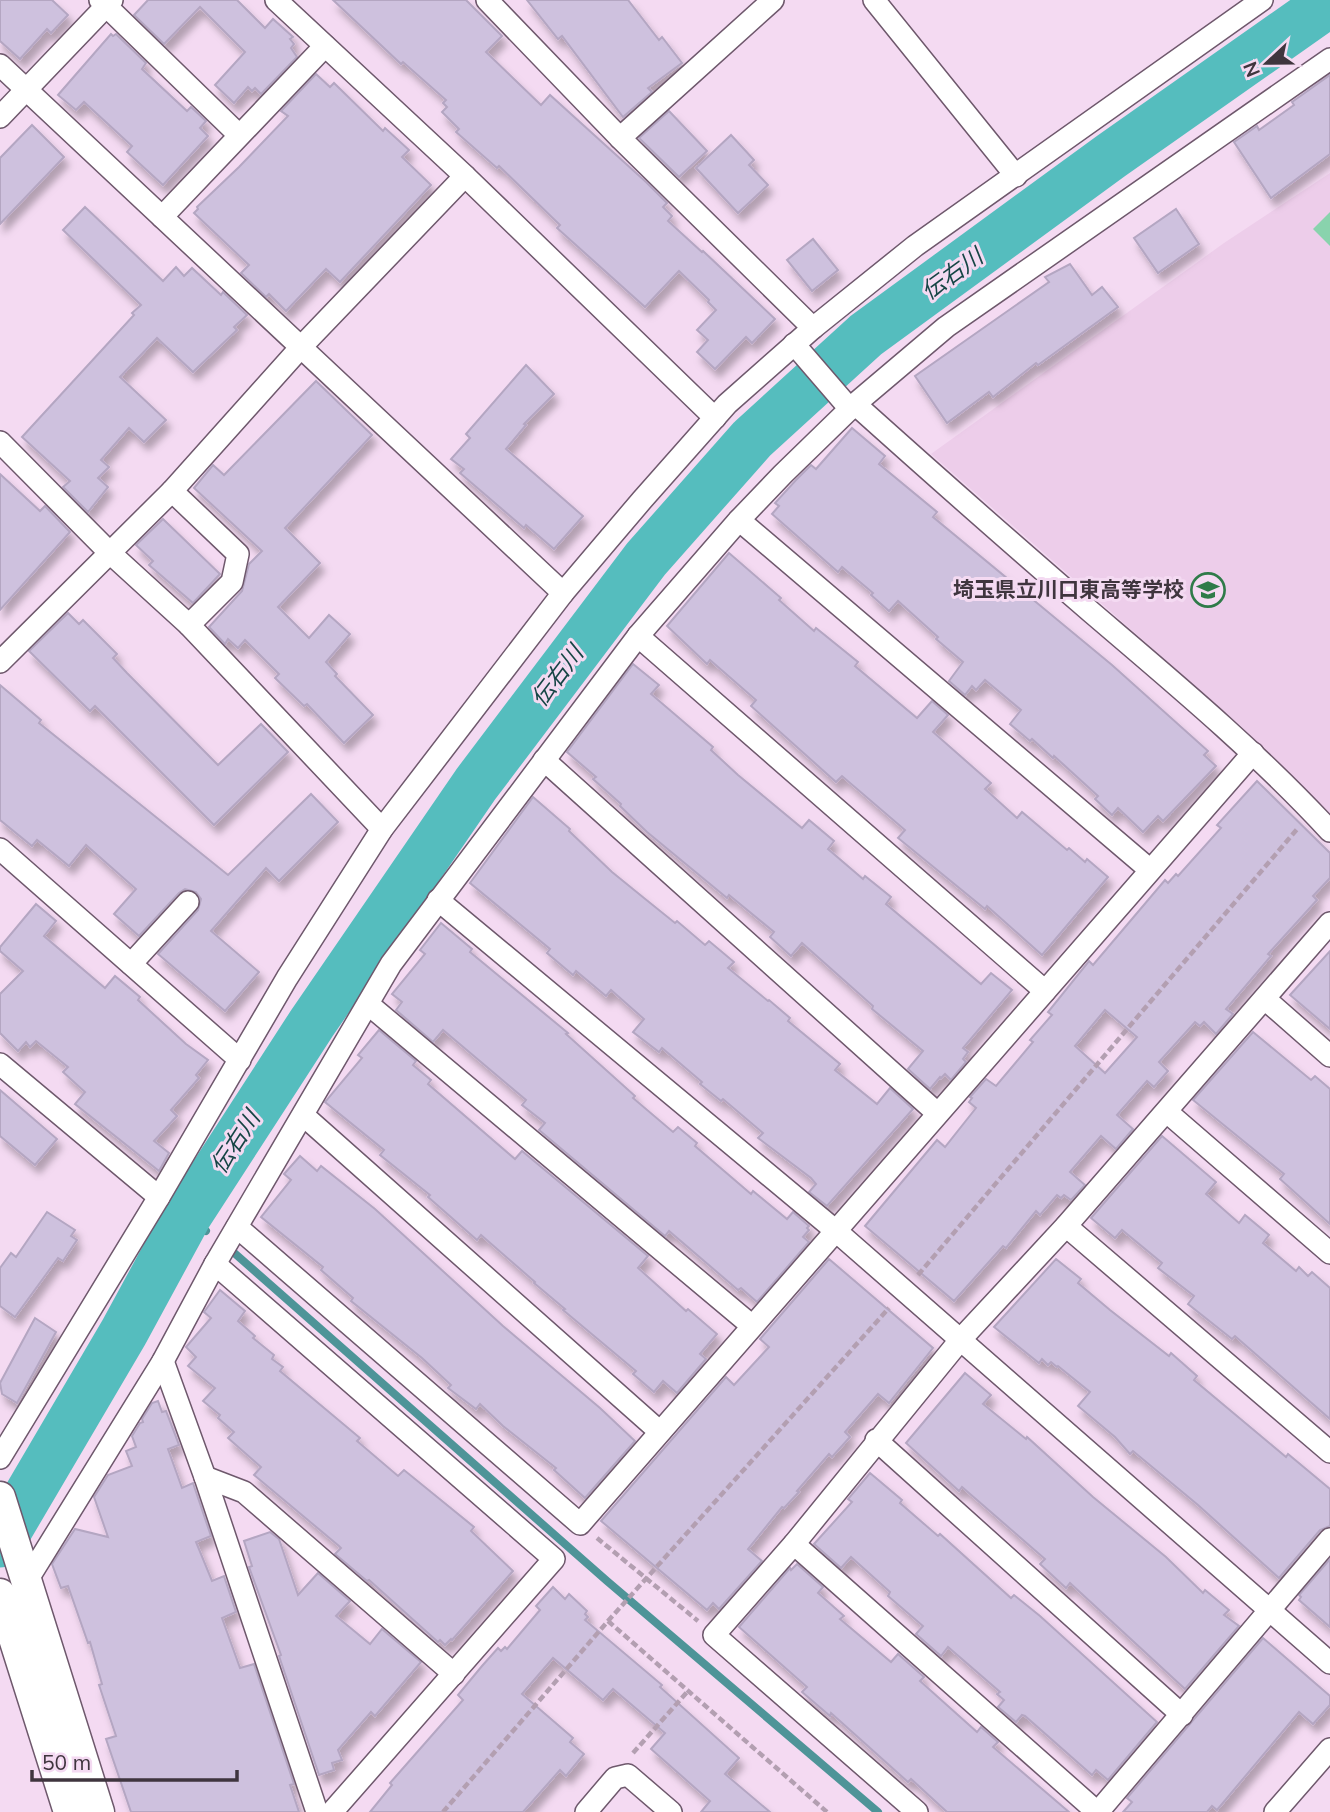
<svg xmlns="http://www.w3.org/2000/svg" width="1330" height="1812" font-family="Mulish,'Noto Sans JP',sans-serif">
<defs>
<filter id="shadow"><feDropShadow dx="4.5" dy="8" stdDeviation="3.5" flood-color="#0004"/></filter>
</defs>
<rect width="100%" height="100%" fill="#f4daf2"/>
<polygon fill="#edcdea" points="1330,173 1330,818 1242,727 931,454 1224,243"/>
<polygon fill="#89d3ad" points="1330,212 1330,246 1313,229"/>
<g fill="none" stroke-linecap="round" stroke-linejoin="round">
<g stroke="#4e9498" stroke-width="8">
<polyline points="187,1216 206,1231"/>
<polyline points="232,1251 607,1581 878,1812"/>
</g>
<polyline stroke="#55bdbe" stroke-width="49" points="0,1543 124,1332 187,1216 312,1023 476,784 646,559 752,439 866,335 1111,156 1330,2"/>
</g>
<g fill="#cec1de" stroke="#b4a6c2" stroke-width="2" fill-rule="evenodd" filter="url(#shadow)">
<polygon points="0,0 52,0 68,15 51,33 47,29 20,59 0,41"/>
<polygon points="148,0 237,0 265,28 273,19 293,37 290,39 294,44 291,48 297,57 261,94 255,88 252,91 248,87 234,103 215,85 245,52 200,7 164,44 134,15"/>
<polygon points="333,0 466,0 502,36 486,52 541,105 550,95 646,182 667,203 663,207 672,216 668,221 702,252 703,251 775,319 752,343 746,337 715,369 697,352 708,340 697,330 716,310 708,302 709,300 679,271 645,307 557,228 560,225 499,166 497,168 456,132 459,129 442,112 447,107 443,103 446,100 403,62 401,64"/>
<polygon points="527,0 628,0 659,40 662,37 682,63 648,88 652,92 623,117 562,36 558,39"/>
<polygon points="111,34 113,36 116,34 146,63 142,69 187,111 191,107 206,121 200,128 208,136 163,185 127,152 132,146 84,102 76,110 58,95"/>
<polygon points="316,74 330,87 334,83 383,131 385,128 409,150 402,157 431,185 340,282 326,269 286,311 269,294 266,297 241,273 249,265 194,213 198,209 197,207 239,167 288,116 281,111"/>
<polygon points="1330,75 1330,154 1271,198 1234,142 1257,126 1259,130 1294,105 1292,102"/>
<polygon points="669,111 707,151 679,177 639,138"/>
<polygon points="32,125 64,157 0,224 0,158"/>
<polygon points="731,135 754,160 749,165 768,185 738,213 696,168"/>
<polygon points="85,207 163,281 176,267 184,276 192,268 221,295 223,292 247,315 234,327 237,330 193,372 157,338 120,377 166,420 144,442 129,428 101,460 109,467 98,478 108,487 88,512 63,487 70,481 22,437 134,315 132,313 141,305 63,230"/>
<polygon points="1176,209 1199,244 1158,273 1134,238"/>
<polygon points="813,239 838,270 812,291 787,260"/>
<polygon points="1070,264 1092,295 1102,287 1118,307 1038,365 1036,363 993,397 989,392 947,423 915,376 1049,282 1045,277"/>
<polygon points="526,365 554,394 524,424 526,425 506,449 583,516 554,549 526,525 524,528 460,473 464,469 451,459 470,438 466,434"/>
<polygon points="316,381 372,435 285,528 320,563 278,607 309,638 329,615 350,634 326,662 337,674 335,676 373,715 344,743 307,704 304,706 275,678 279,674 245,640 238,648 228,639 225,644 209,627 242,591 249,564 262,551 194,488 213,465 224,475"/>
<polygon points="852,428 885,456 879,464 937,512 933,517 1112,665 1208,751 1204,755 1216,766 1163,821 1158,816 1143,832 1118,808 1112,815 1095,799 1098,796 1054,756 1053,758 1032,739 1030,741 1010,724 1021,710 985,680 976,690 972,686 965,695 949,681 963,662 936,639 938,637 898,601 889,611 871,595 873,593 842,567 838,572 772,514 779,506 775,503 796,480 811,465 816,469"/>
<polygon points="0,474 40,511 45,506 70,532 0,610"/>
<polygon points="163,519 220,574 193,603 149,565 153,561 136,545"/>
<polygon points="729,553 781,598 779,600 814,631 816,628 858,662 855,666 917,718 932,701 948,715 933,732 991,783 985,789 1017,818 1022,812 1067,850 1069,848 1085,862 1087,859 1108,877 1042,955 987,906 985,909 898,838 905,830 842,776 836,782 751,706 756,700 710,660 707,664 667,626"/>
<polygon points="68,613 79,624 83,620 117,654 113,658 127,673 218,765 261,724 288,752 214,825 95,706 90,711 29,651"/>
<polygon points="633,664 659,685 651,694 713,747 711,750 738,775 802,828 809,820 834,841 828,849 863,879 865,876 891,897 886,904 981,984 991,973 1012,990 963,1048 968,1052 963,1059 966,1062 951,1080 945,1074 941,1078 940,1077 930,1089 908,1069 923,1051 872,1009 873,1006 802,943 791,956 770,937 774,932 729,895 727,898 647,832 620,806 621,804 593,779 596,777 567,752"/>
<polygon points="0,685 41,720 39,723 228,875 311,794 338,822 279,881 266,868 211,931 259,972 225,1011 158,954 198,910 201,899 196,892 185,889 179,893 139,936 114,914 136,889 86,845 69,866 37,840 32,846 0,820"/>
<path d="M1257,781L1330,853V878L1313,896L1317,900L1268,954L1271,956L1226,1009L1233,1014L1216,1034L1204,1022L1200,1026L1195,1022L1159,1062L1168,1071L1154,1087L1147,1081L1117,1115L1133,1129L1116,1149L1101,1136L1070,1172L1085,1185L1071,1200L1064,1195L1061,1198L1057,1195L1040,1215L1036,1211L1006,1248L1003,1246L954,1301L865,1226L937,1140L945,1147L976,1108L969,1102L972,1098L970,1097L986,1079L996,1086L1033,1042L1030,1040L1052,1015L1048,1012L1089,961L1093,965L1165,880L1168,883L1176,874L1178,876L1221,828L1217,825ZM1105,1010L1137,1037L1105,1073L1075,1046Z"/>
<polygon points="533,797 570,829 569,831 612,872 644,898 675,923 677,921 705,945 709,941 734,962 728,968 768,1001 769,1000 790,1018 788,1021 840,1064 835,1070 877,1104 890,1088 913,1109 827,1206 809,1192 816,1184 811,1178 758,1138 763,1133 723,1099 721,1101 700,1084 702,1082 662,1048 659,1052 633,1032 644,1019 611,990 606,996 576,971 573,975 547,953 550,949 470,883"/>
<polygon points="36,904 56,921 44,936 105,988 115,976 140,997 138,1000 186,1044 208,1060 196,1075 199,1078 171,1110 177,1116 154,1141 169,1153 159,1171 75,1104 85,1092 63,1072 68,1067 36,1041 30,1047 26,1042 18,1051 0,1033 0,994 23,971 0,951 0,947"/>
<polygon points="441,923 472,949 470,952 568,1033 566,1034 635,1096 633,1098 673,1132 678,1127 697,1143 695,1146 751,1194 753,1191 787,1219 793,1212 809,1226 807,1228 809,1230 803,1237 809,1242 757,1302 741,1288 738,1290 669,1231 665,1236 539,1130 545,1123 522,1105 526,1100 443,1030 433,1042 396,1010 402,1002 392,994 425,954 420,950"/>
<polygon points="1330,951 1330,1029 1290,995"/>
<polygon points="379,1030 416,1061 413,1065 431,1080 428,1084 515,1159 522,1151 648,1256 638,1268 686,1311 688,1309 717,1334 700,1354 706,1359 677,1393 663,1381 654,1392 633,1374 636,1371 563,1310 565,1309 534,1283 535,1282 481,1235 477,1240 428,1197 430,1195 380,1155 384,1150 325,1102 362,1058 358,1055"/>
<polygon points="1253,1032 1311,1080 1315,1076 1330,1089 1330,1224 1280,1179 1284,1174 1193,1100"/>
<polygon points="0,1090 57,1139 35,1165 0,1136"/>
<polygon points="1162,1136 1216,1182 1206,1194 1239,1223 1245,1215 1269,1235 1263,1243 1296,1271 1299,1267 1308,1276 1312,1272 1330,1288 1330,1419 1235,1336 1232,1339 1188,1304 1194,1296 1158,1268 1162,1263 1122,1230 1115,1238 1091,1218"/>
<polygon points="300,1156 317,1171 321,1166 375,1209 503,1326 600,1408 635,1441 585,1498 554,1470 556,1468 503,1426 480,1404 476,1409 448,1388 451,1385 422,1358 351,1301 353,1298 321,1270 323,1267 261,1217 291,1180 284,1174"/>
<polygon points="47,1212 75,1230 71,1236 77,1240 63,1261 58,1258 15,1317 0,1306 0,1268 11,1253 16,1257"/>
<polygon points="829,1259 933,1348 889,1403 878,1394 845,1432 850,1437 832,1457 829,1454 797,1491 799,1492 784,1508 782,1507 748,1549 762,1561 719,1609 713,1603 707,1610 601,1521 726,1377 734,1385 769,1347 760,1339"/>
<polygon points="1056,1259 1081,1279 1078,1283 1110,1310 1169,1356 1171,1353 1197,1376 1194,1380 1286,1457 1288,1454 1330,1489 1330,1526 1320,1530 1279,1578 1198,1505 1133,1451 1130,1454 1115,1437 1078,1406 1090,1392 1058,1366 1057,1367 1051,1362 1048,1365 1042,1359 1039,1363 994,1327"/>
<polygon points="220,1290 245,1311 238,1321 255,1336 253,1338 274,1355 272,1359 283,1367 280,1371 360,1438 357,1441 398,1476 404,1470 474,1527 471,1531 513,1571 452,1640 451,1639 445,1645 440,1640 438,1642 369,1580 367,1581 335,1554 341,1548 339,1546 254,1475 261,1467 228,1438 234,1432 218,1418 220,1415 203,1401 215,1388 188,1366 196,1357 186,1347 211,1318 204,1312"/>
<polygon points="35,1318 56,1332 17,1403 2,1394 0,1383"/>
<polygon points="965,1373 991,1395 983,1404 1026,1439 1027,1437 1093,1497 1166,1557 1203,1593 1205,1590 1229,1610 1224,1615 1239,1626 1185,1689 1070,1583 1066,1588 1040,1564 1045,1559 962,1487 959,1491 906,1443"/>
<polygon points="158,1401 162,1412 166,1411 179,1445 168,1449 182,1488 193,1483 211,1536 196,1542 212,1581 224,1576 236,1612 222,1618 240,1668 254,1664 294,1784 290,1785 299,1812 131,1812 106,1739 116,1736 99,1685 102,1684 90,1642 88,1643 68,1586 61,1588 52,1564 75,1529 108,1537 94,1497 108,1475 132,1466 126,1451 136,1447 132,1436 140,1423 143,1422 142,1419 152,1403"/>
<polygon points="870,1473 902,1500 900,1503 938,1536 940,1534 1011,1598 1014,1595 1040,1616 1157,1722 1108,1780 1096,1770 1092,1775 1025,1716 1022,1715 1016,1722 998,1707 1004,1700 997,1694 1000,1692 948,1647 941,1656 916,1634 923,1626 888,1596 890,1592 851,1557 841,1568 814,1544 852,1502 848,1499"/>
<polygon points="270,1532 279,1539 298,1595 318,1573 350,1601 336,1616 370,1644 382,1629 421,1662 375,1716 371,1712 338,1750 342,1760 332,1763 334,1770 319,1775 279,1656 281,1655 249,1567 252,1566 244,1541"/>
<polygon points="1330,1559 1330,1627 1299,1600 1301,1597 1299,1595"/>
<polygon points="797,1564 823,1587 818,1593 844,1616 840,1619 891,1662 898,1654 924,1677 920,1681 977,1732 981,1727 998,1742 993,1747 1069,1812 947,1812 911,1779 908,1782 831,1713 830,1716 802,1692 807,1687 739,1627 790,1568 791,1570"/>
<polygon points="553,1587 565,1599 569,1594 587,1611 585,1614 588,1617 585,1620 662,1685 660,1687 739,1758 725,1774 770,1812 701,1812 710,1801 651,1749 665,1733 613,1689 603,1700 553,1658 522,1694 573,1738 570,1742 584,1754 566,1776 560,1770 523,1812 370,1812 392,1785 390,1783 463,1700 458,1695 482,1666 498,1648 501,1651 505,1647 507,1649 540,1610 536,1606"/>
<polygon points="1263,1638 1330,1696 1330,1705 1313,1724 1299,1712 1217,1810 1212,1806 1207,1812 1123,1812 1132,1802 1127,1798"/>
</g>
<g fill="none" stroke-linecap="round" stroke-linejoin="round">
<g stroke="#6e586c" stroke-width="24">
<g id="street">
<polyline points="100,0 239,135"/>
<polyline points="487,0 620,138 813,328"/>
<polyline points="874,0 1016,176"/>
<polyline points="0,65 563,593"/>
<polyline points="0,117 112,0"/>
<polyline points="620,138 773,0"/>
<polyline points="465,176 715,418"/>
<polyline points="162,217 325,46"/>
<polyline points="794,344 850,409"/>
<path d="M855,404C933,474 1011,543 1091,612C1173,682 1256,751 1330,831"/>
<polyline points="0,442 109,552 189,625 382,829"/>
<polyline points="172,491 238,554 232,582 189,625"/>
<polyline points="739,520 1149,869"/>
<polyline points="638,636 1045,991"/>
<polyline points="0,662 172,491 301,347 465,176 276,0"/>
<polyline points="544,760 937,1113"/>
<polyline points="0,849 240,1060"/>
<polyline points="438,900 836,1231 1330,1663"/>
<polyline points="131,964 188,902"/>
<polyline points="1265,999 1330,1056"/>
<polyline points="368,1004 751,1325"/>
<polyline points="0,1064 159,1197"/>
<polyline points="1167,1112 1330,1253"/>
<polyline points="303,1115 659,1431"/>
<polyline points="1066,1226 1330,1452"/>
<polyline points="237,1227 580,1524 1253,753"/>
<polyline points="215,1264 554,1559 332,1812"/>
<polyline points="163,1361 205,1477 317,1812"/>
<polyline points="876,1440 1182,1715"/>
<polyline points="0,1458 159,1197 287,978 382,829 563,593 642,500 727,404 813,328 915,246 1262,0"/>
<polyline points="205,1477 244,1492 454,1674"/>
<polyline points="794,1544 1097,1812"/>
<polyline points="23,1587 163,1361 215,1264 391,964 638,636 739,520 783,474 855,404 946,327 1330,59"/>
<polyline points="586,1812 615,1778 628,1775 671,1812"/>
<polyline points="917,1812 714,1635 794,1544 961,1339 1066,1226 1330,923"/>
<polyline points="1098,1812 1330,1539"/>
<polyline points="1275,1812 1330,1749"/>
</g>
</g>
<g stroke="#6e586c" stroke-width="33">
<g id="secondary">
<polyline points="0,1497 99,1812"/>
<polyline points="0,1594 69,1812"/>
</g>
</g>
<g stroke="#b39fb1" stroke-width="4.5" stroke-dasharray="7 3.5" stroke-linecap="butt">
<polyline points="918,1275 1298,828"/>
<polyline points="597,1538 698,1621"/>
<polyline points="608,1621 827,1812"/>
<polyline points="633,1753 688,1691"/>
<polyline points="443,1812 608,1621 889,1308"/>
</g>
<use href="#street" stroke="#fff" stroke-width="21"/>
<use href="#secondary" stroke="#fff" stroke-width="30"/>
</g>
<defs>
<g id="school-ring" transform="scale(1.75)"><circle r="9.5" fill="#f4daf2" stroke="#2f7b49" stroke-width="1.5"/><path d="M0-5L7-2L0 1L-7-2ZM-4 1L0 2.5L4 1V4Q0 6-4 4Z" fill="#2f7b49"/></g>
</defs>
<g fill-rule="evenodd">
<use href="#school-ring" x="1208" y="590"/>
</g>
<g text-anchor="middle" stroke-width="6" stroke-linejoin="round" paint-order="stroke">
<g font-size="21" font-weight="bold" fill="#3f353e" stroke="#f4daf2" text-anchor="end">
<text x="1184" y="597">埼玉県立川口東高等学校</text>
</g>
<g font-size="23" font-style="italic" fill="#164545" stroke="#f4daf2">
<text transform="translate(952 274) rotate(-36)" y="8">伝右川</text>
<text transform="translate(557 676) rotate(-53)" y="8">伝右川</text>
<text transform="translate(235 1142) rotate(-57)" y="8">伝右川</text>
</g>
</g>
<g transform="translate(1267 63) rotate(248)" stroke="#f4daf2" stroke-width="5" paint-order="stroke">
<path d="M0-5L12 26L0 18L-12 26Z" fill="#3f353e"/>
<text y="-10" font-size="19" font-weight="bold" text-anchor="middle" fill="#3f353e">N</text>
</g>
<path d="M32 1770v10h205v-10" fill="none" stroke="#3f353e" stroke-width="3.5"/>
<text x="42" y="1770" font-size="21" fill="#3f353e" stroke="#f4daf2" stroke-width="5" paint-order="stroke">50 m</text>
</svg>
